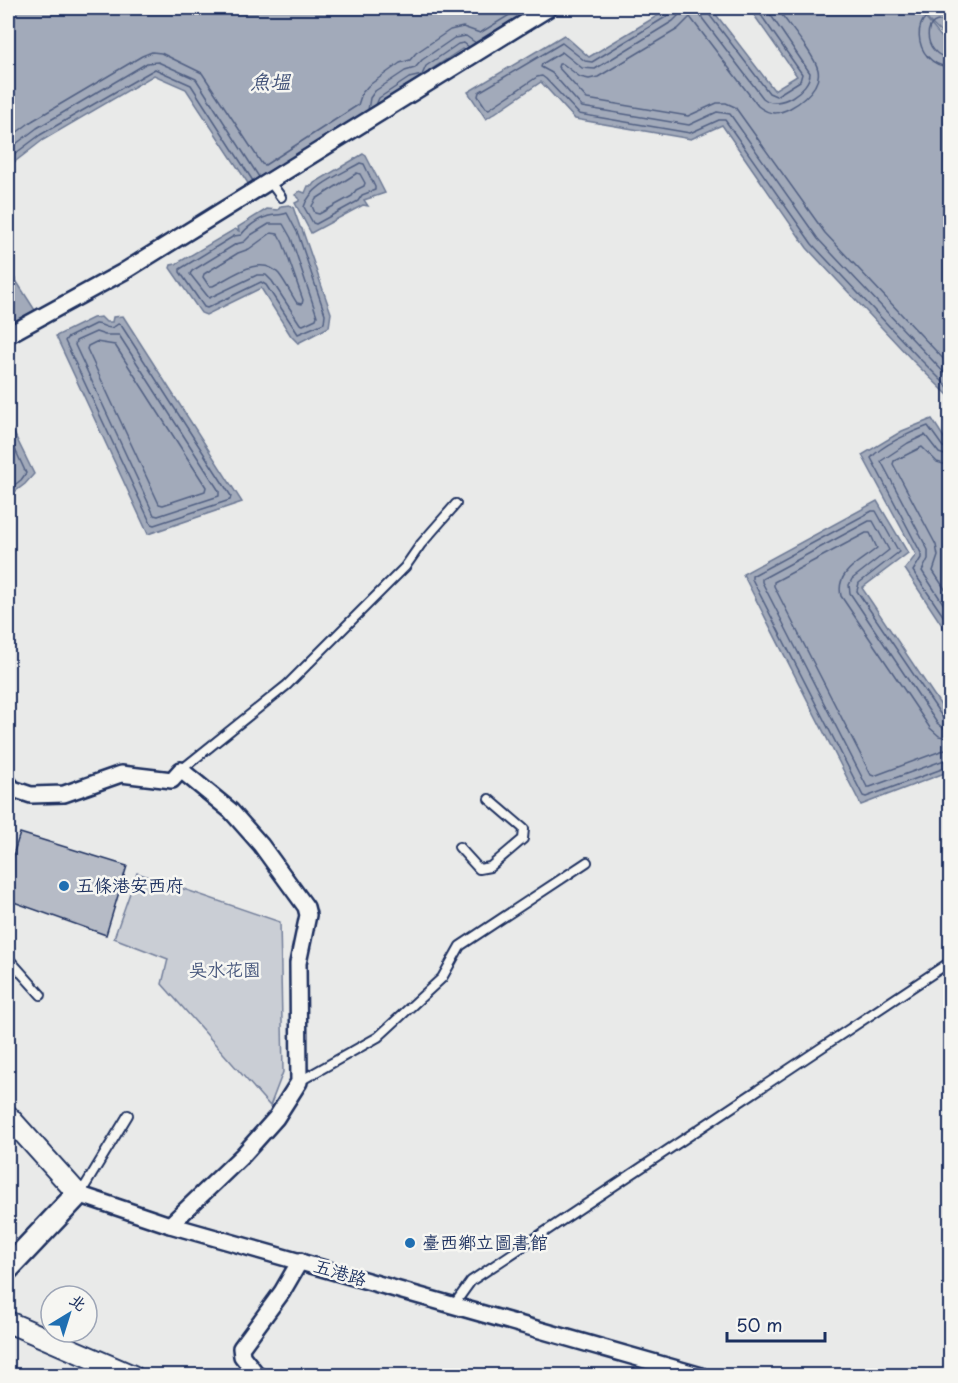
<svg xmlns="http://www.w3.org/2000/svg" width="958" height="1383" font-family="'Playpen Sans','LXGW WenKai TC',sans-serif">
<rect width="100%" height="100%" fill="#e9eae9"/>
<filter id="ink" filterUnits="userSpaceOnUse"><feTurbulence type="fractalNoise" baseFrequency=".0167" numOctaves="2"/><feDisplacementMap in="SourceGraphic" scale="12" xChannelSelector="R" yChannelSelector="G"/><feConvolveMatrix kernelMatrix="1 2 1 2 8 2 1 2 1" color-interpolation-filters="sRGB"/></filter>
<g filter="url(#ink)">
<polygon fill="#caced5" stroke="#727e9a" stroke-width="1.5" points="137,873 280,922 283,1072 270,1106 162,984 168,959 114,938"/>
<g fill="#a2aaba" stroke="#6c7995" stroke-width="1.5">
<polygon points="8,8 564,8 476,62 462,49 429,71 431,74 409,85 409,89 406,86 387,100 257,197 186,89 154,75 43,140 8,167"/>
<polygon points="670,8 711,8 774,90 797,76 749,8 950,8 950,42 918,10 950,47 950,397 913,361 807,248 722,125 691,139 575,119 541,82 486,119 468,92 564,35 589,57"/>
<polygon points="363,154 366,156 385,193 364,200 368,206 363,205 311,233 295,203 299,201 299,198 295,195 300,191 305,193 308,186 312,186 314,183"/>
<polygon points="289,205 293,207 300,227 302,229 331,313 329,327 298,343 291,336 261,288 206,315 201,313 170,268 171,265 176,264 235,229 239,231 238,227 267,209 278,210 281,206"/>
<polygon points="8,268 40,318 8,337"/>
<polygon points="123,316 242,502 148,534 56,336 93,318 101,317 106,322 112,322 113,317"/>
<polygon points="932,419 950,447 950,630 945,630 905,569 916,555 862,455 902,431"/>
<polygon points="8,421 34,474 25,484 8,497"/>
<polygon points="877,501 908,553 862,588 950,719 950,771 861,805 743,574"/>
</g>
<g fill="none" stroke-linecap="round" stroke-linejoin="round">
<g stroke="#516083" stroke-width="1.5">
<polyline points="672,8 669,15 592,62 585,61 562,43 479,92 478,96 486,108 489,109 537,77 542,76 546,79 579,114 690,133 719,120 725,120 812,244 918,357 950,389"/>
<polyline points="680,8 678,16 673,21 595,69 582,68 562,52 542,64 541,67 552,73 582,107 689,125 717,112 730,114 818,239 950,379"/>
<path d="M700,8L702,18L763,98C778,111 810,90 810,73L766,8"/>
<polyline points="707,8 708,13 769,93 776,96 800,81 802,74 756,8"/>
<path d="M777,8C786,22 815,55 818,70C822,89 792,112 775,113C768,113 763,110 758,106L690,17L678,29L598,77L589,79L580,77L563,64H559L558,67L587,99L688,116L717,103H726L735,107L825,233L950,366"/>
<path d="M950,13C907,2 911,66 950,67"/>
<path d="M950,23C921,10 921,56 950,58"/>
<polyline points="376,105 379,98 409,78 422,75 426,66 458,44 464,43 469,47"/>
<polyline points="368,110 370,98 375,91 405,71 415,68 422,60 454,38 466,36 476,43"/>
<polyline points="8,139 32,121 142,56 152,52 161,53 202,73 262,164 265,165 358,105 362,93 368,86 400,63 410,60 416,53 450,30 463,27 480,33 521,8"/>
<polyline points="8,150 37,128 147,63 158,62 196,79 259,177"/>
<polyline points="8,159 40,135 155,69 191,85 253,181"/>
<path d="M360,163L364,164L375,187V190L362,195L358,201L316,224L313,223L304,207C310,186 341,174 360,163Z"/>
<polygon points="357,173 360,174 365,183 364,186 356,190 352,196 319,214 315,213 312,206 316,199"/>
<path d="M287,213L298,234L325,314L324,323L298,334L266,285L261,282L207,308L204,307L180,272V269L234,236L241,235C246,228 258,219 266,217C273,214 280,216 287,213Z"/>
<polygon points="269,224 283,224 291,238 317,316 316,319 303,325 300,324 272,281 266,275 257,275 209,298 190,274 192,271 236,244 244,242 251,235"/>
<path d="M271,233L278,234L283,243L303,300L302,304L297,303C291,294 286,283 279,274C261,253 231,277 213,286H209L203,277L204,274L238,253L249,249Z"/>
<path d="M95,324C105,323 107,333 118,324L121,325L231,496L230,500L154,525L151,524L65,341L67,338Z"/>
<polygon points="96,332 105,335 119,335 219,491 219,496 158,516 154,515 75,345 76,341"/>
<polygon points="96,342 115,345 206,487 205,491 163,505 159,504 87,349 88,346"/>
<polyline points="8,434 26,473 21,480 8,490"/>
<path d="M950,449L943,447L928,426C911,432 882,445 871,458L921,553V558L913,571L948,623L950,624"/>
<polyline points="950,457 939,453 925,435 908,443 881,461 928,550 928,559 922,571 950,614"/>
<polyline points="950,466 937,462 922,447 894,461 893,464 936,545 938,556 933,571 950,597"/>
<polyline points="950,721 943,718 857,591 859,583 899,552 876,511 872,511 752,576 752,579 863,796 866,797 950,766"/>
<polyline points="950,729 943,728 937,723 850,593 849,585 852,579 889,550 873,521 869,521 762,579 762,582 867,787 870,787 950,758"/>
<path d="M950,738L939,736L930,728L841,596C835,571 861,562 877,548L870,533H866L774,582V586L871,775L874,776L941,751L950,749"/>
</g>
</g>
<polygon fill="#b6bbc6" stroke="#1b2f5e" stroke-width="1.5" points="20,833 127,866 106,935 8,900 8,871"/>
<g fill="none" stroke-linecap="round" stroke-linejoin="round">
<g stroke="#1b2f5e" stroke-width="12">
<g id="service">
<polyline points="270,182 281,197"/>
<polyline points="181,770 287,685 405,567 421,544 456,504"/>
<polyline points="459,847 479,869 490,867 523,839 524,829 489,799"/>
<polyline points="8,958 41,995"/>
<polyline points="300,1081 378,1037 442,978 460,946 587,862"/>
<polyline points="76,1190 85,1186 128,1115"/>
<polyline points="453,1306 471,1281 950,962"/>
</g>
</g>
<g stroke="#1b2f5e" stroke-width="20">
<g id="minor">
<polyline points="8,335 123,272 549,8"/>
<polyline points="8,783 13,789 31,795 64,794 121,774 172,780 181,770 231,811 261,845 306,907 308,915 298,963 299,1082 276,1118 243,1155 170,1225"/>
<polyline points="78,1194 170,1225 702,1376"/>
<polyline points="258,1376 242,1356 241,1348 282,1292 300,1261"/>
</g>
</g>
<g stroke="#1b2f5e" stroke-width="24">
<g id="tertiary">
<polyline points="8,1116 78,1194"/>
<polyline points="8,1322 133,1376"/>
</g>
</g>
<g stroke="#1b2f5e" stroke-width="27">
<polyline id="secondary" points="8,1268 78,1194"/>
</g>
<use href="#service" stroke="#f6f6f2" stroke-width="8"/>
<use href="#minor" stroke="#f6f6f2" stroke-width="15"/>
<use href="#tertiary" stroke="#f6f6f2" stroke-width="20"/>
<use href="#secondary" stroke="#f6f6f2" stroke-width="22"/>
</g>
</g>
<g fill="#1f6fb2" stroke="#f6f6f2" stroke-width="2">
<circle cx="64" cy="886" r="6"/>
<circle cx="410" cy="1243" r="6"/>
</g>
<g text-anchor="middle" stroke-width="5" stroke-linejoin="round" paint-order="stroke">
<g font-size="18" fill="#1b2f5e" stroke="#f6f6f2" text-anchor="start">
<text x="76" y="892">五條港安西府</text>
<text x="422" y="1249">臺西鄉立圖書館</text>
</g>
<g font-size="18" fill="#47577c" stroke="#f6f6f2">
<text x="225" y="976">吳水花園</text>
</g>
<g font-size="18" fill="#1b2f5e" stroke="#f6f6f2">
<text transform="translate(340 1273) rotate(16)" y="6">五港路</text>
</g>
<g font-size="20" font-style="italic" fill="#44547a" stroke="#f6f6f2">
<text x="270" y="89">魚塭</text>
</g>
</g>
<rect width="958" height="1383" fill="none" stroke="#f6f6f2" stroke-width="30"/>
<rect x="15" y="15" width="928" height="1353" fill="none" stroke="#1b2f5e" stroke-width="2" filter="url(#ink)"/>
<g transform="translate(69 1314) rotate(38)"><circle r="28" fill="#f6f6f2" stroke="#9ea6b7" stroke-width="1.5"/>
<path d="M0-4.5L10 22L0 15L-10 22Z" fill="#1f6fb2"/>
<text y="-9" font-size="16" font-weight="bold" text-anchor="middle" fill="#1b2f5e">北</text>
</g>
<path d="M727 1332v9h98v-9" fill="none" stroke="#1b2f5e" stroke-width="3"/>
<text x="736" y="1332" font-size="18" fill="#1b2f5e" stroke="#f6f6f2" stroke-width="4.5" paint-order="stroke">50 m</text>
</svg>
